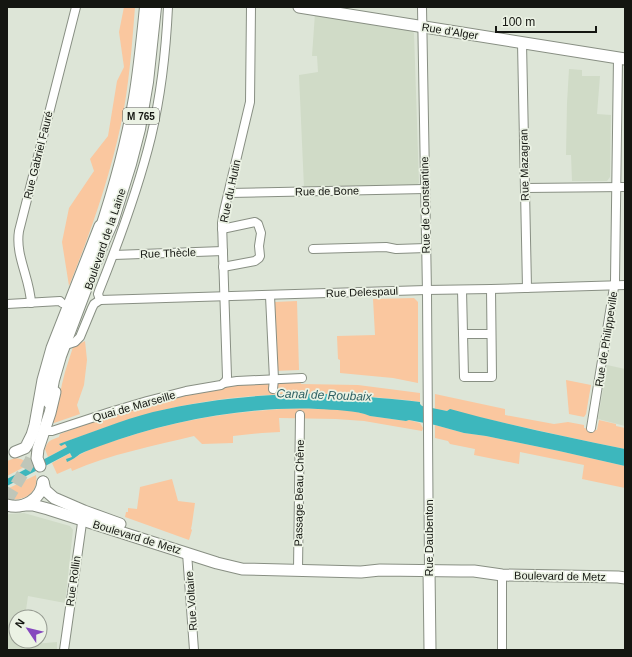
<svg xmlns="http://www.w3.org/2000/svg" width="632" height="657" font-family="Helvetica,sans-serif">
<rect width="100%" height="100%" fill="#dde5d7"/>
<g fill="#d0dbc7">
<polygon points="315,13 412,31 414,33 419,183 414,186 304,188 299,75 318,72 317,56 312,56"/>
<polygon points="569,69 582,70 582,76 600,76 597,114 611,115 610,177 607,181 572,181 571,155 566,155 567,103"/>
<polygon points="607,365 625,369 625,426 598,419"/>
<polygon points="24,513 70,526 73,530 65,603 28,596 25,617 16,617 16,641 22,641 22,645 57,642 57,650 7,650 7,515 9,514"/>
</g>
<g fill="#fac79f">
<path d="M124,7H135C132,45 129,87 121,124C109,180 90,234 69,286L62,242L69,208L94,171L90,159L108,136L117,81L124,67L119,32Z"/>
<polygon points="414,298 418,302 418,383 393,378 340,373 340,360 338,359 337,336 375,335 373,299"/>
<polygon points="297,301 299,370 275,371 274,302"/>
<polygon points="85,341 87,360 84,385 77,405 80,414 54,423 52,422 57,408 62,384 65,372 73,347"/>
<path d="M300,379L301,384L358,385L420,393V402L406,400C369,397 331,393 294,394C246,395 198,401 152,413C121,421 90,433 60,444H65L67,447L48,457L45,449C48,440 51,440 59,437L60,434L115,414L150,404L223,386Z"/>
<polygon points="566,380 591,385 586,414 584,417 569,414"/>
<path d="M435,394L505,409V415L554,424L568,422L584,425V428L597,430L599,420L616,424V426L625,428V449C566,437 507,424 449,410L447,411L435,409Z"/>
<path d="M301,408C319,409 354,408 370,416L406,421L409,420L420,423L423,428L422,431L364,421L336,419L279,418L280,432L262,433L233,436V443L202,444L194,436C153,446 111,454 72,471L71,468L57,474L52,463L70,453L73,459C90,447 111,442 130,436C140,433 151,429 162,427C207,415 254,410 301,408Z"/>
<polygon points="435,425 464,433 486,436 559,451 625,466 625,488 582,479 584,465 520,452 519,464 474,455 475,449 450,444 448,441 435,438"/>
<polygon points="15,458 21,459 30,464 7,476 7,461"/>
<path d="M36,475C39,493 23,503 7,498V489Z"/>
<polygon points="172,479 178,501 195,503 192,524 191,529 192,530 189,540 125,517 126,512 128,512 128,508 137,509 140,487"/>
</g>
<path fill="#3db7bd" d="M292,394C321,393 351,395 379,398C393,399 406,400 420,402V404L422,406L447,411L450,409C508,425 566,437 625,449V466L559,451L486,436L464,433L435,425L409,420L406,421L370,416C357,410 333,410 318,409C246,406 168,421 100,446C94,448 86,451 80,454C76,457 72,460 67,462L66,459L72,457L70,453L7,486V479L67,447L65,444L61,446L59,444C90,433 122,420 153,412C199,401 245,396 292,394Z"/>
<g fill="none" stroke-linecap="round" stroke-linejoin="round">
<polyline stroke="#bfc6b9" stroke-width="12" stroke-dasharray="12 6" stroke-linecap="butt" points="7,500 30,461 38,443"/>
<g stroke="#888f83" stroke-width="10">
<g id="street">
<polyline points="422,7 427,293 429,570"/>
<polyline points="522,43 527,288"/>
<polyline points="525,188 625,187"/>
<polyline points="229,193 425,189"/>
<polyline points="222,229 255,222 258,224 261,233 259,246 260,256 259,258 255,261 223,267"/>
<polyline points="313,249 386,247 396,249 426,248"/>
<polyline points="114,255 223,251"/>
<polyline points="462,290 464,377 492,377 491,289"/>
<polyline points="270,296 274,379 273,389"/>
<polyline points="100,300 426,290 491,289 625,285"/>
<path d="M100,300L98,294L99,291C119,241 138,190 151,137C161,95 166,50 168,7"/>
<path d="M31,303C30,278 15,256 19,231L76,7"/>
<polyline points="7,304 60,301 62,303"/>
<polyline points="463,334 491,334"/>
<polyline points="69,344 75,342 80,337 92,308 94,304 100,300"/>
<polyline points="224,383 237,381 302,378"/>
<polyline points="591,428 615,281 618,58"/>
<path d="M44,431H52L110,412L147,401L186,391L221,385C225,383 227,381 227,377L222,223L224,211L250,102L251,7"/>
<polyline points="187,553 194,650"/>
<polyline points="298,570 300,415"/>
<polyline points="502,575 502,650"/>
<polyline points="64,650 83,516"/>
</g>
</g>
<g stroke="#888f83" stroke-width="13">
<g id="secondary">
<polyline points="299,7 625,59"/>
<polyline points="15,452 25,448 27,445 32,435 35,425 43,380 52,348 100,226"/>
<polyline points="40,466 37,458 38,449 50,413 55,392"/>
<polyline points="43,482 45,490 54,498 84,511 120,524"/>
<path d="M7,505C24,510 41,499 43,482"/>
<polyline points="24,505 33,505 48,509 217,563 242,569 361,572 380,570 461,571 474,571 502,575 618,577 625,578"/>
<polyline points="429,570 430,650"/>
</g>
</g>
<g stroke="#888f83" stroke-width="14">
<g id="primary">
<path d="M99,236C114,191 127,145 135,98C140,68 143,37 146,7"/>
<polyline points="49,402 53,380 60,356 103,242 112,222 130,164 139,129 147,82 155,7"/>
</g>
</g>
<use href="#street" stroke="#fff" stroke-width="8"/>
<use href="#secondary" stroke="#fff" stroke-width="11"/>
<use href="#primary" stroke="#fff" stroke-width="12"/>
</g>
<g text-anchor="middle" stroke-width="3.5" stroke-linejoin="round" paint-order="stroke">
<rect fill="#ebf2e4" stroke="#545850" stroke-width="1" x="123" y="108" width="36" height="16" rx="3"/>
<g font-size="10" font-weight="bold" fill="#141611">
<text x="141" y="120">M 765</text>
</g>
<g font-size="11" fill="#141611" stroke="#ebf2e4">
<text transform="translate(450 31) rotate(9)" y="4">Rue d'Alger</text>
<text transform="translate(38 155) rotate(-76)" y="4">Rue Gabriel Fauré</text>
<text transform="translate(524 165) rotate(-91)" y="4">Rue Mazagran</text>
<text transform="translate(230 191) rotate(-78)" y="4">Rue du Hutin</text>
<text transform="translate(327 191) rotate(-1)" y="4">Rue de Bone</text>
<text transform="translate(425 205) rotate(-91)" y="4">Rue de Constantine</text>
<text transform="translate(105 239) rotate(-71)" y="4">Boulevard de la Laine</text>
<text transform="translate(168 253) rotate(-2)" y="4">Rue Thècle</text>
<text transform="translate(362 292) rotate(-2)" y="4">Rue Delespaul</text>
<text transform="translate(606 339) rotate(-81)" y="4">Rue de Philippeville</text>
<text transform="translate(134 406) rotate(-16)" y="4">Quai de Marseille</text>
<text transform="translate(299 493) rotate(-89)" y="4">Passage Beau Chêne</text>
<text transform="translate(137 537) rotate(17)" y="4">Boulevard de Metz</text>
<text transform="translate(429 538) rotate(-90)" y="4">Rue Daubenton</text>
<text transform="translate(560 576) rotate(1)" y="4">Boulevard de Metz</text>
<text transform="translate(73 581) rotate(-82)" y="4">Rue Rollin</text>
<text transform="translate(191 601) rotate(-94)" y="4">Rue Voltaire</text>
</g>
<g font-size="12" font-style="italic" fill="#2f6163" stroke="#ebf2e4">
<text transform="translate(324 395) rotate(2)" y="4">Canal de Roubaix</text>
</g>
</g>
<rect width="632" height="657" fill="none" stroke="#141611" stroke-width="16"/>
<g transform="translate(28 629) rotate(305)"><circle r="19" fill="#ebf2e4" stroke="#959a90"/>
<path d="M0-3L7 15L0 10L-7 15Z" fill="#8548be"/>
<text y="-6" font-size="11" font-weight="bold" text-anchor="middle" fill="#141611">N</text>
</g>
<path d="M496 26v6h100v-6" fill="none" stroke="#141611" stroke-width="2"/>
<text x="502" y="26" font-size="12" fill="#141611" stroke="#ebf2e4" stroke-width="3" paint-order="stroke">100 m</text>
</svg>
